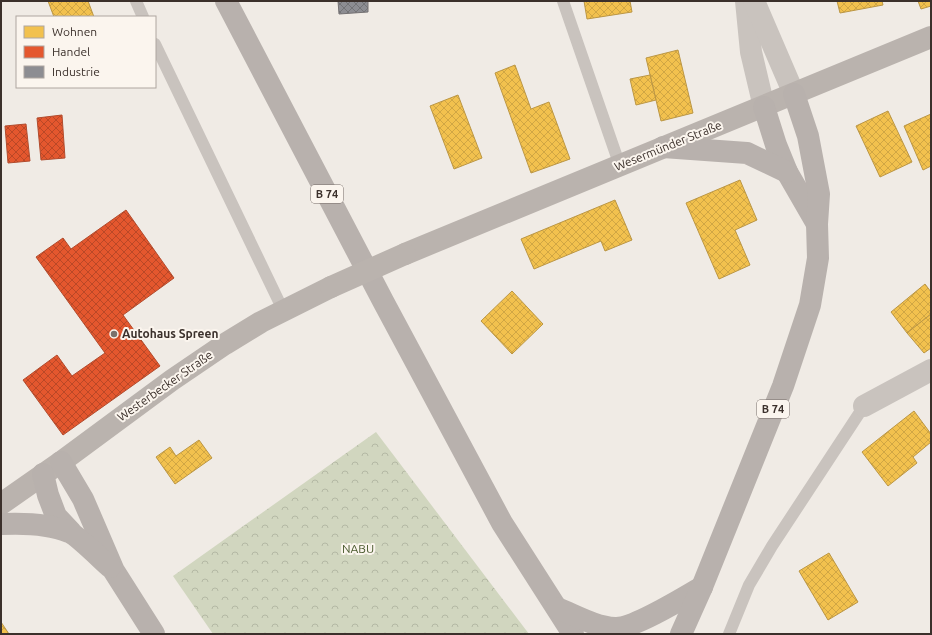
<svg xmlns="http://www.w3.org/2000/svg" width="932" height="635" font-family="Ubuntu,sans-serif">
<defs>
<pattern id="forest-crowns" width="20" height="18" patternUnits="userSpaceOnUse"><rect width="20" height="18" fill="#d1d6bf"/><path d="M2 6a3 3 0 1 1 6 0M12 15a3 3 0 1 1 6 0" fill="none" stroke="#b4b8a4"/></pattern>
<pattern id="homes-cross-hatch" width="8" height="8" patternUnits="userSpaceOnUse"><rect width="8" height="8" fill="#f2c14e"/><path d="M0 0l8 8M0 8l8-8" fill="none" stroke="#d0a644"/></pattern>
<pattern id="shops-cross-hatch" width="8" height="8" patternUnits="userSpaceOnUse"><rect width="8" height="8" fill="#e4572e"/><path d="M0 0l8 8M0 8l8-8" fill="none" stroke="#ba4827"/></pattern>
<pattern id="industry-cross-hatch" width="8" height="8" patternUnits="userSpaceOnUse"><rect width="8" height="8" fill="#8d8d92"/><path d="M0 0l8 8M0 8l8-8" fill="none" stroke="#747477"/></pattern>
</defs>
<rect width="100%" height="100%" fill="#f0ebe5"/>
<polygon fill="url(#forest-crowns)" points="376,432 529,634 213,634 173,576"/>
<g fill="url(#homes-cross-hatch)" stroke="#bb9644">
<polygon points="48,1 88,1 94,17 54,17"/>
<polygon points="584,1 630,1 632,12 587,19"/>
<polygon points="837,1 882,1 883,5 840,13"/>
<polygon points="918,1 931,1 931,6 921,9"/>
<polygon points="678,50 693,113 661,121 646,58"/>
<polygon points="515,65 531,109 549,102 570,159 531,173 495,73"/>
<polygon points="650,75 656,100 636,105 630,79"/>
<polygon points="458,95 482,158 454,169 430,106"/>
<polygon points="888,111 912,162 880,177 856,126"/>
<polygon points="931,114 931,166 923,170 904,126"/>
<polygon points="740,180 757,220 735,230 750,265 719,279 686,203"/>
<polygon points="615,200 632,240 605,251 601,241 534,269 521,239"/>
<polygon points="925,284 931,292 931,314 907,333 891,312"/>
<polygon points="512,291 543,324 512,354 481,321"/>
<polygon points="931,314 931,348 924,353 907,333"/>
<polygon points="914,411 931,434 931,442 913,457 917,463 888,486 862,452"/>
<polygon points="199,440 212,458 175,484 156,457 170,447 176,456"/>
<polygon points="829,553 858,602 828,620 799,571"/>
<polygon points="1,622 9,634 1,634"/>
</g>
<g fill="url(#shops-cross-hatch)" stroke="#b14b2d">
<polygon points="62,115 65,158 41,160 37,118"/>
<polygon points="26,124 30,161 8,163 5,126"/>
<polygon points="126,210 174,278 123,315 160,366 63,435 23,380 57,355 72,376 105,353 36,257 63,238 71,249"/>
</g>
<polygon fill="url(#industry-cross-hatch)" stroke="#747173" points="338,1 368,1 368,12 339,14"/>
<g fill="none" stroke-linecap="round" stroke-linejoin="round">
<g stroke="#c9c3be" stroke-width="12">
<polyline points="136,1 143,17"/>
<polyline points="563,1 620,166"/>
<polyline points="155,44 283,310"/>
<polyline points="729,634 749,585 772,546 864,406"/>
</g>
<g stroke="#c9c3be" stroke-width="22">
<polyline points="746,1 751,52 764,107"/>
<polyline points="754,1 794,94"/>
<polyline points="864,406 931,370"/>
</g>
<g stroke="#bab3ae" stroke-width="22">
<polyline points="405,254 931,37"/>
<polyline points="1,504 61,462 172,380 225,344 261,322 331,287"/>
</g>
<g stroke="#b8b1ad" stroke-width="22">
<polyline points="226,1 383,301 502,523 573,634"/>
<polyline points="764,107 776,145 787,172 817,224"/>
<polyline points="663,147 747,153 787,172"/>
<polyline points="61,462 83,499 114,571 154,634"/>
<polyline points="43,474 48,495 56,516 71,532"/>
<path d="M1,524C22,523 50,524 69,532C77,535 102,560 110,567"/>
<path d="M557,608C575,615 595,627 615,628C633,629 685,597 702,587"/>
<polyline points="681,634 702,587 783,386 810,305 818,258 817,224 819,194 808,136 794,94"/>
</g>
<polyline stroke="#bab3ae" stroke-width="22" points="331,287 405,254"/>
</g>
<circle fill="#7a716c" stroke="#fbf5ee" stroke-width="1.5" cx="114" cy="334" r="4"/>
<g text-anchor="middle" stroke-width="4" stroke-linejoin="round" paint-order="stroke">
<g fill="#fbf5ee" stroke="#756b66" stroke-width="1">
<rect x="311" y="185" width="32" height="18" rx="3"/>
<rect x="757" y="400" width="32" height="18" rx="3"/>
</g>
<g font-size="11" font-weight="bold" fill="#3b302b">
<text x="327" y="198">B 74</text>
<text x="773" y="413">B 74</text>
</g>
<g font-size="12" fill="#3b302b" stroke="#fbf5ee">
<text transform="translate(668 146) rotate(-22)" y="4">Wesermünder Straße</text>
<text transform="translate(165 386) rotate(-35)" y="4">Westerbecker Straße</text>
</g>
<g font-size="12" font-weight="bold" fill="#3b302b" stroke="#fbf5ee" text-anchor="start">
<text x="122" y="338">Autohaus Spreen</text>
</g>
<g font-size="12" fill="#4a5a2e" stroke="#fbf5ee">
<text x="358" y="553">NABU</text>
</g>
</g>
<rect width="932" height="635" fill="none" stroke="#3b302b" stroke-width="4"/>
<rect x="16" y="16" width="140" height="72" fill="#fbf5ee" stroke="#aea6a0"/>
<rect x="24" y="26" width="20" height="12" fill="#f2c14e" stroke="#aea6a0"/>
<text x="52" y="36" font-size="12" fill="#3b302b">Wohnen</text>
<rect x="24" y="46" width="20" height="12" fill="#e4572e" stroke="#aea6a0"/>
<text x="52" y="56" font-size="12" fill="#3b302b">Handel</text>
<rect x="24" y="66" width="20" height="12" fill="#8d8d92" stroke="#aea6a0"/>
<text x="52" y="76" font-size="12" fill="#3b302b">Industrie</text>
</svg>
